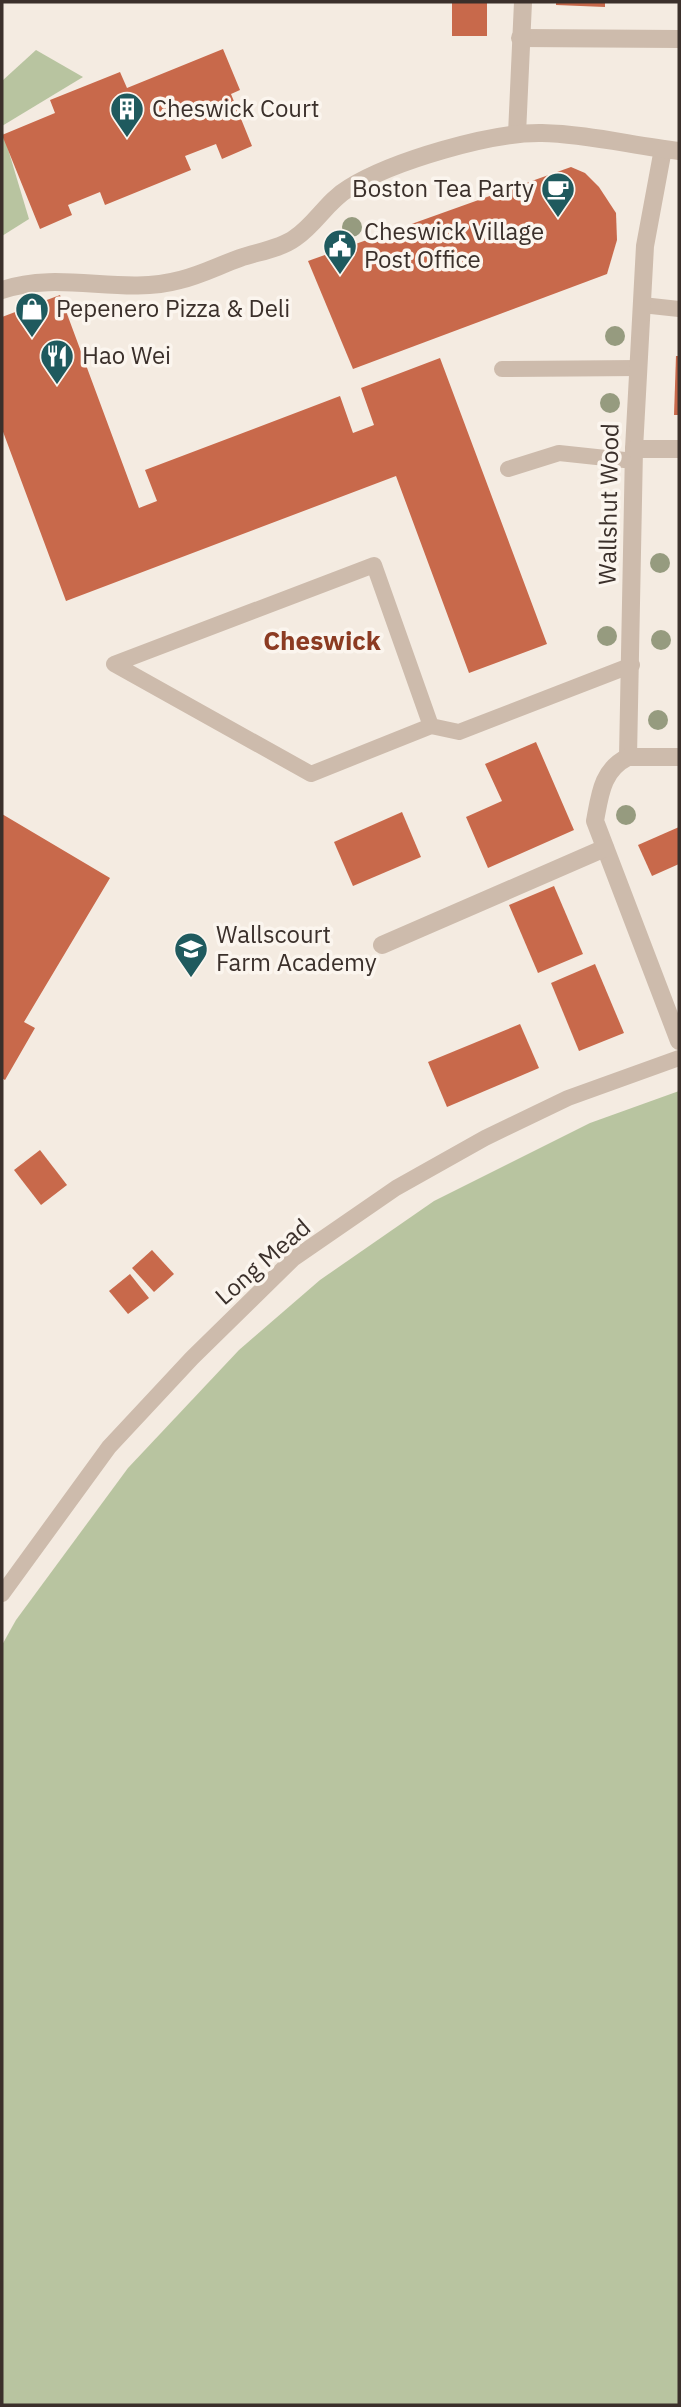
<svg xmlns="http://www.w3.org/2000/svg" width="681" height="2407" font-family="'IBM Plex Sans',sans-serif">
<rect width="100%" height="100%" fill="#f4ebe1"/>
<g fill="#b8c4a0">
<polygon points="36,50 83,77 2,126 2,81"/>
<polygon points="2,129 29,219 2,236"/>
<polygon points="679,1091 679,2405 2,2405 2,1645 16,1620 128,1468 239,1350 320,1280 434,1201 590,1123"/>
</g>
<g fill="#c8694b">
<rect x="452" y="2" width="35" height="34"/>
<polygon points="556,2 605,2 605,7 556,5"/>
<polygon points="223,49 240,90 231,94 252,146 222,159 216,144 185,156 191,170 105,205 100,192 68,205 72,215 40,229 2,135 55,113 50,100 120,72 127,88"/>
<polygon points="571,167 585,173 599,187 616,213 617,240 607,274 353,369 308,261"/>
<polygon points="60,295 139,508 157,501 145,470 340,396 353,433 374,425 361,388 440,358 547,644 469,673 396,476 66,601 2,429 2,317"/>
<polygon points="676,356 679,356 679,415 674,415"/>
<polygon points="536,742 574,830 488,868 466,817 502,801 485,764"/>
<polygon points="402,812 421,857 353,886 334,842"/>
<polygon points="2,814 110,878 24,1022 35,1028 5,1080 2,1078"/>
<polygon points="679,827 679,864 652,876 638,845"/>
<polygon points="554,886 583,954 538,973 509,905"/>
<polygon points="595,964 624,1033 579,1051 551,983"/>
<polygon points="520,1024 539,1068 447,1107 428,1062"/>
<polygon points="40,1150 67,1185 41,1205 14,1170"/>
<polygon points="152,1250 174,1274 154,1292 132,1268"/>
<polygon points="130,1274 149,1298 128,1314 109,1291"/>
</g>
<g fill="none" stroke-linecap="round" stroke-linejoin="round">
<g stroke="#cdbbac" stroke-width="16">
<polyline points="642,305 679,309"/>
<polyline points="502,369 639,368"/>
<polyline points="508,469 559,453 634,461"/>
<polyline points="431,726 374,565 114,664 311,774 431,726 459,732 632,665"/>
<polyline points="2,1594 109,1447 192,1358 293,1259 396,1188 485,1138 568,1098 679,1058"/>
</g>
<g stroke="#cdbbac" stroke-width="18">
<polyline points="520,38 679,39"/>
<polyline points="517,134 523,2"/>
<path d="M663,149L645,246L634,449L628,757C602,770 600,794 595,821L679,1041"/>
<polyline points="634,449 679,449"/>
<polyline points="628,757 679,757"/>
<polyline points="382,945 605,848"/>
</g>
<path stroke="#cdbbac" stroke-width="18" d="M2,290C61,270 121,296 180,280C201,275 220,265 240,258C257,252 280,249 295,238C316,224 327,201 349,188C393,161 491,132 542,133C588,134 634,146 679,151"/>
</g>
<g fill="#969b7f">
<circle cx="352" cy="227" r="10"/>
<circle cx="615" cy="336" r="10"/>
<circle cx="610" cy="403" r="10"/>
<circle cx="660" cy="563" r="10"/>
<circle cx="607" cy="636" r="10"/>
<circle cx="661" cy="640" r="10"/>
<circle cx="658" cy="720" r="10"/>
<circle cx="626" cy="815" r="10"/>
</g>
<defs>
<g id="building-pin" transform="scale(1.75)"><path d="M0 17L-7.5 6A9.5 9.5 0 1 1 7.5 6Z" fill="#1f5a5e" stroke="#fbf5ee"/><path d="M-4-6H4V6H1V3H-1V6H-4ZM-2.5-4.3h1.7v1.8h-1.7ZM.8-4.3h1.7v1.8H.8ZM-2.5-1h1.7V.8h-1.7ZM.8-1h1.7V.8H.8Z" fill="#fff"/></g>
<g id="cafe-pin" transform="scale(1.75)"><path d="M0 17L-7.5 6A9.5 9.5 0 1 1 7.5 6Z" fill="#1f5a5e" stroke="#fbf5ee"/><path d="M-5.5-4.5H6V0H3Q3 3.5 0 3.5H-2.5Q-5.5 3.5-5.5 0ZM3-3.2v2h1.7v-2ZM-6 4.5H4V6H-6Z" fill="#fff"/></g>
<g id="civic-pin" transform="scale(1.75)"><path d="M0 17L-7.5 6A9.5 9.5 0 1 1 7.5 6Z" fill="#1f5a5e" stroke="#fbf5ee"/><path d="M-.6-6.5H3V-4.5H.6V-3L4-1V1h2V6H-6V1h2V-1L-.6-3ZM-1.2 2.5V6h2.4V2.5Z" fill="#fff"/></g>
<g id="shop-pin" transform="scale(1.75)"><path d="M0 17L-7.5 6A9.5 9.5 0 1 1 7.5 6Z" fill="#1f5a5e" stroke="#fbf5ee"/><path d="M-5-2.5h2.3a2.7 3.5 0 0 1 5.4 0H5L5.5 6h-11ZM-1.5-2.5h3a1.5 2.3 0 0 0-3 0Z" fill="#fff"/></g>
<g id="restaurant-pin" transform="scale(1.75)"><path d="M0 17L-7.5 6A9.5 9.5 0 1 1 7.5 6Z" fill="#1f5a5e" stroke="#fbf5ee"/><path d="M-5-6h1v4h1v-4h1v4h1v-4h1v5L-1.5 .5V6h-2V.5L-5-1ZM5-6V6H3V1.5H1.5Q1.5-4 5-6Z" fill="#fff"/></g>
<g id="school-pin" transform="scale(1.75)"><path d="M0 17L-7.5 6A9.5 9.5 0 1 1 7.5 6Z" fill="#1f5a5e" stroke="#fbf5ee"/><path d="M0-5L7-2L0 1L-7-2ZM-4 1L0 2.5L4 1V4Q0 6-4 4Z" fill="#fff"/></g>
</defs>
<g fill-rule="evenodd">
<use href="#building-pin" x="127" y="109"/>
<use href="#cafe-pin" x="558" y="189"/>
<use href="#civic-pin" x="340" y="246"/>
<use href="#shop-pin" x="32" y="309"/>
<use href="#restaurant-pin" x="57" y="356"/>
<use href="#school-pin" x="191" y="949"/>
</g>
<g text-anchor="middle" stroke-width="7" stroke-linejoin="round" paint-order="stroke">
<g font-size="24" fill="#3b302b" stroke="#fbf5ee" text-anchor="start">
<text x="152" y="117">Cheswick Court</text>
<text x="534" y="197" text-anchor="end">Boston Tea Party</text>
<text x="364" y="240">Cheswick Village<tspan x="364" dy="28">Post Office</tspan></text>
<text x="56" y="317">Pepenero Pizza &amp; Deli</text>
<text x="82" y="364">Hao Wei</text>
<text x="216" y="943">Wallscourt<tspan x="216" dy="28">Farm Academy</tspan></text>
</g>
<g font-size="24" fill="#3b302b" stroke="#fbf5ee">
<text transform="translate(609 504) rotate(-89)" y="8">Wallshut Wood</text>
<text transform="translate(263 1262) rotate(-41)" y="8">Long Mead</text>
</g>
<g font-size="26" font-weight="bold" fill="#8c3b22" stroke="#fbf5ee">
<text x="322" y="650">Cheswick</text>
</g>
</g>
<rect width="681" height="2407" fill="none" stroke="#3b302b" stroke-width="7"/>
</svg>
